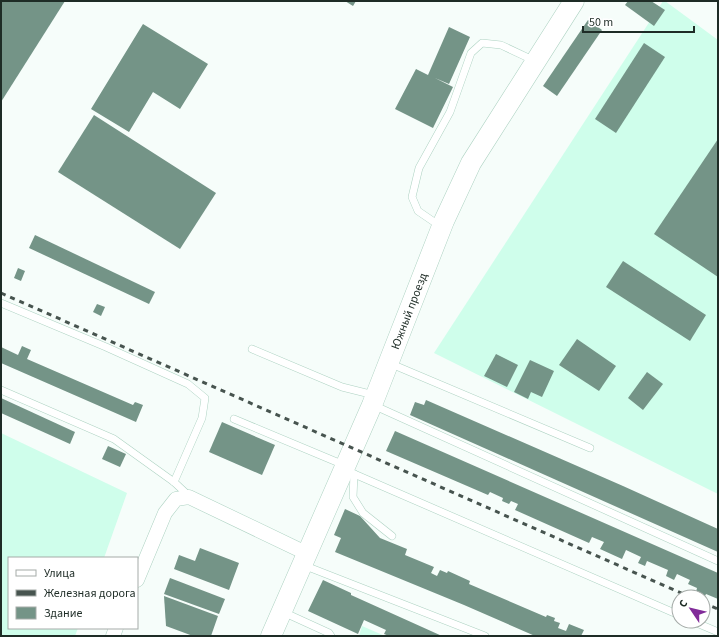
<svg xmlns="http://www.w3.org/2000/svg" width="719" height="637" font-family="'Source Sans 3',sans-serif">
<rect width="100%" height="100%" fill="#f6fdfa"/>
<g fill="#cffeeb">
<polygon points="663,1 665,1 718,40 718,494 434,353"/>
<polygon points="1,433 127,493 104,558 9,558 9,628 78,628 75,636 1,636"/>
<polygon points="362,626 385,636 359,636"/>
</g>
<g fill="#749487">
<polygon points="1,1 65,1 1,102"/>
<polygon points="345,1 356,1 353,6"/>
<polygon points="628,1 651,1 665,10 654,26 625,5"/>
<polygon points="588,20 602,30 557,96 543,86"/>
<polygon points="143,24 208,64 180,109 153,92 129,132 91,109"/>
<polygon points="449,27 470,37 449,84 435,78 453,87 433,128 395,109 416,69 428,75"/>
<polygon points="644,43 665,57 616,133 595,119"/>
<polygon points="94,115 216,193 180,249 58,172"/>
<polygon points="718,139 718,277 654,234"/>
<polygon points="35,235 155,292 149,304 29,248"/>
<polygon points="623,261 706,315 690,341 606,287"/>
<polygon points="18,268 25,271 21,281 14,278"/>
<polygon points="97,304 105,307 101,316 93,312"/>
<polygon points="577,339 616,366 599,391 559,365"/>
<polygon points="22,346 31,350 27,359 133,405 135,402 143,405 136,422 1,363 1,347 18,355"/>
<polygon points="496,354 518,365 507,387 484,376"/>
<polygon points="530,360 554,371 542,397 531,392 528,399 514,392"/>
<polygon points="647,372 663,384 643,410 628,398"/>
<polygon points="1,398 75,432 70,444 1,413"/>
<polygon points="426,400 623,486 718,529 718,552 410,415 415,402 424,405"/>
<polygon points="222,422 275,445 262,475 209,452"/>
<polygon points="395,431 718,573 718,599 706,594 705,596 696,592 697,588 688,584 690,580 677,574 674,580 666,576 668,570 647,561 645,566 638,563 641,557 626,550 622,559 600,549 604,542 592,537 589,543 515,510 518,504 511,501 509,504 502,501 503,498 490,492 488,495 386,451"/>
<polygon points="108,446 126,454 120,467 102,459"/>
<polygon points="345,509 360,516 380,538 407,549 405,555 434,567 431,573 437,576 440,570 447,573 448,571 470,581 469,584 546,617 547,615 555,618 554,621 560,623 558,628 566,631 569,624 584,630 581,636 535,636 464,605 335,552 341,538 334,535"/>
<polygon points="200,548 239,563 229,590 174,569 179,555 195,561"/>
<polygon points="170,578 225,599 219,614 164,594"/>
<polygon points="323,580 351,593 351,595 442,636 389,636 384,634 386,630 364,620 358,634 308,611"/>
<polygon points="164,596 218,616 211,636 193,636 166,626"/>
</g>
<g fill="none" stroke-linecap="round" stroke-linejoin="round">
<g stroke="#add2c2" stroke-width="8">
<g id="lane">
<polyline points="440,226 418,211 412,197 419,168 450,112 471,53 482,43 501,45 535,61"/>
<polyline points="1,303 106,347 188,384 205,398 202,418 174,482"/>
<polyline points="252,349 342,387 374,395"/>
<polyline points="389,363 590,448"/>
<polyline points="1,390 114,439 174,482 189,496"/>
<polyline points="373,405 718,561"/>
<polyline points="234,419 344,465"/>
<polyline points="345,470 679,615"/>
<polyline points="354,474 353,497 363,513 392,536"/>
<polyline points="303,565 485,636"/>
<polyline points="283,612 329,633 331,636"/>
<polyline points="692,621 718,632"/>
</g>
</g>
<g stroke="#add2c2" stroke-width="15">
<g id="street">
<polyline points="137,580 165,513 176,499 189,497 308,554"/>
<polyline points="113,636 116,628"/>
</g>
</g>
<g stroke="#add2c2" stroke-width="21">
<polyline id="secondary" points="271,636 372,405 444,221 471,163 574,1"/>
</g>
<use href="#lane" stroke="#fff" stroke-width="7"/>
<use href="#street" stroke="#fff" stroke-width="14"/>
<use href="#secondary" stroke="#fff" stroke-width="20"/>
<g stroke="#47544f" stroke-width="3" stroke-dasharray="5 5" stroke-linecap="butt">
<polyline points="1,293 690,597"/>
<polyline points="703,603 718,609"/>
</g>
</g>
<g text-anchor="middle" stroke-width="3" stroke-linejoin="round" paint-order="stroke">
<g font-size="12" fill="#1e2c26" stroke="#fff">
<text transform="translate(409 311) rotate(-69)" y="4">Южный проезд</text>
</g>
</g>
<rect width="719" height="637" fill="none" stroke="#1e2c26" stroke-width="4"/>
<rect x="8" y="557" width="130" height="72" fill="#ffffff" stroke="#a5aba8"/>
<rect x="16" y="570" width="20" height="6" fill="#ffffff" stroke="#a5aba8"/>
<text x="44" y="577" font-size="12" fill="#1e2c26">Улица</text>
<rect x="16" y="590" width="20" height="6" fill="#47544f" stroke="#a5aba8"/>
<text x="44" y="597" font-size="12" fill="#1e2c26">Железная дорога</text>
<rect x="16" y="607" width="20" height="12" fill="#749487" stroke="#a5aba8"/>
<text x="44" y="617" font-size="12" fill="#1e2c26">Здание</text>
<g transform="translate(691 609) rotate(305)"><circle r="19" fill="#ffffff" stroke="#a5aba8"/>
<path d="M0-3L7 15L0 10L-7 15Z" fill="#812b99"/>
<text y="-6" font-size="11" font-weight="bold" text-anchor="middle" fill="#1e2c26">С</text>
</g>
<path d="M583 26v6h111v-6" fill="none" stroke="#1e2c26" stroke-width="2"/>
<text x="589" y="26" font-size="12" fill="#1e2c26" stroke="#ffffff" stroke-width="3" paint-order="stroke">50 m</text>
</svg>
